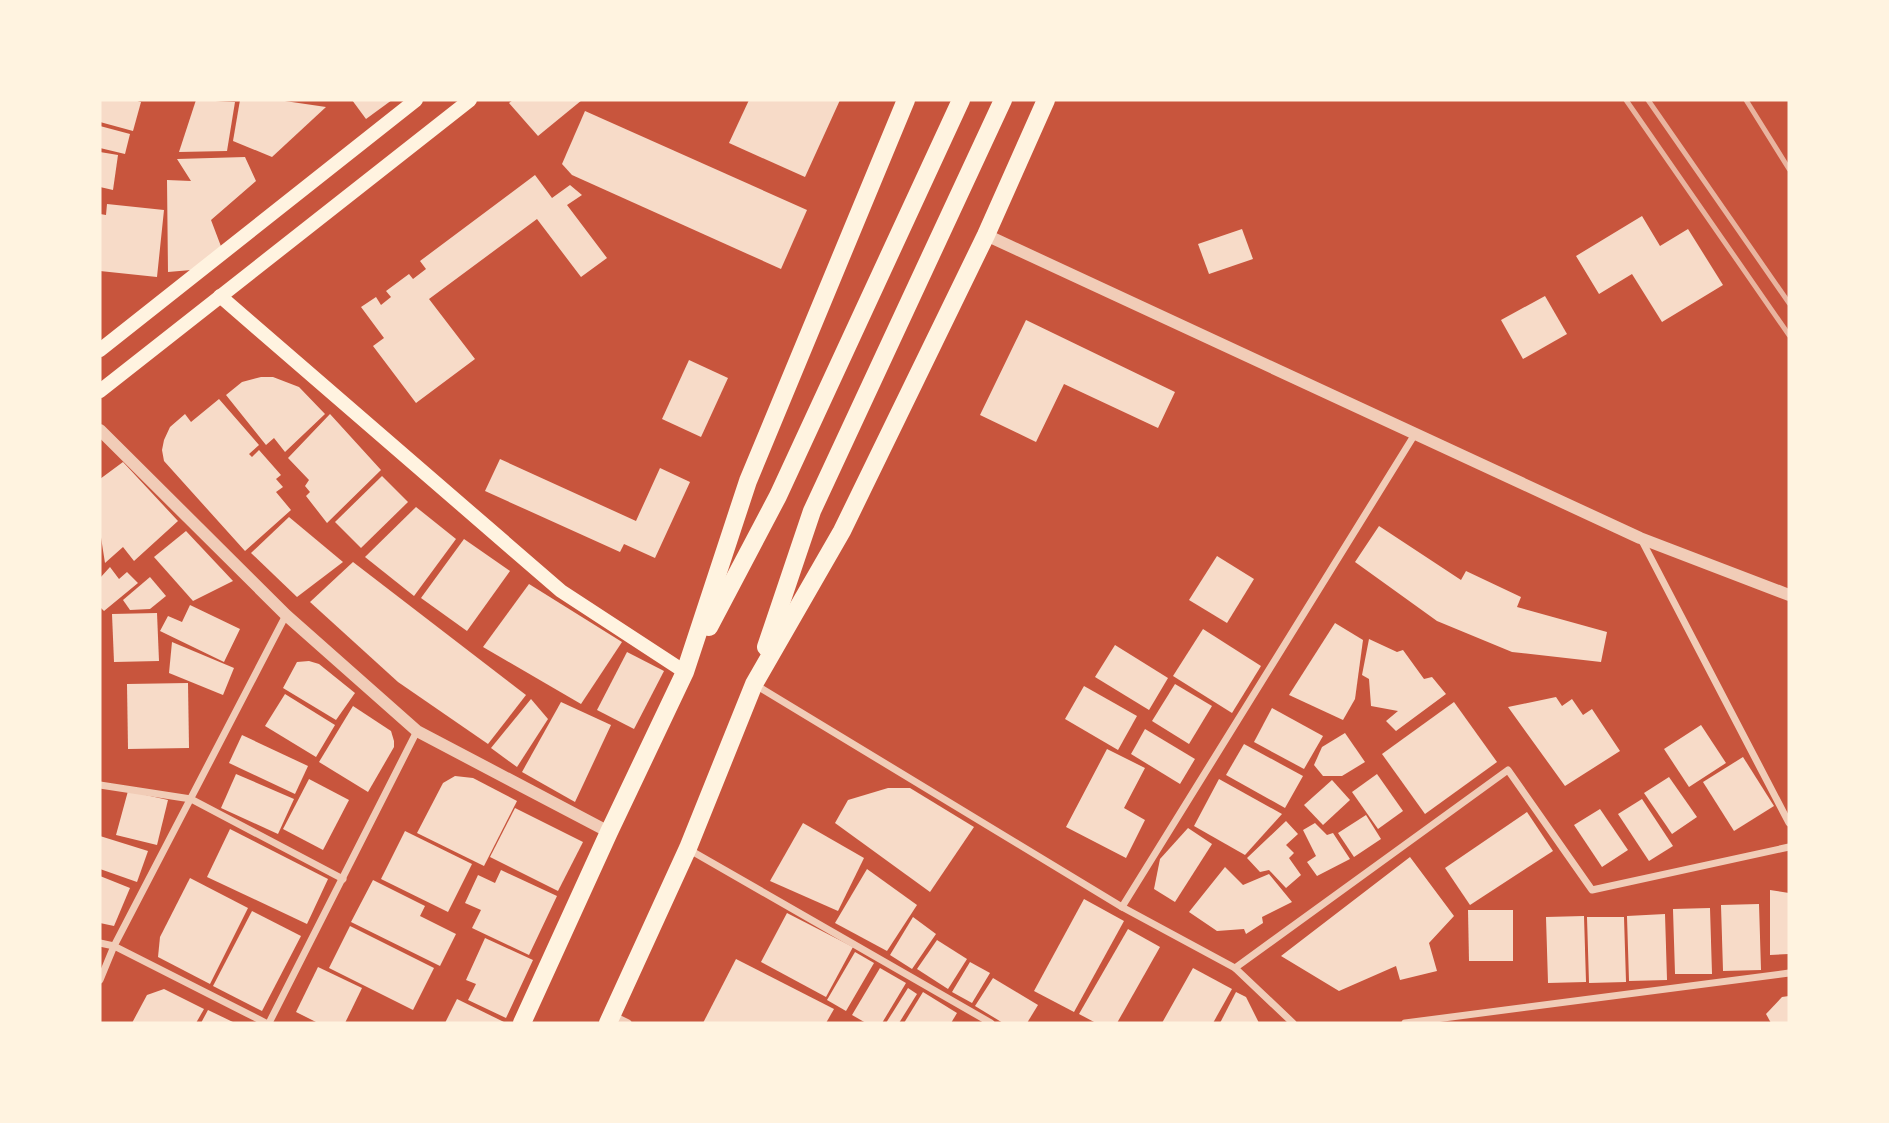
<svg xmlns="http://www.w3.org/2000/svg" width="1889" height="1123" font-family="'IBM Plex Sans',sans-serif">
<rect width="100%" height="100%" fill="#c8553d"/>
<g fill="#f7dbc8">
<polygon points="101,100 134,100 141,102 133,131 100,122"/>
<polygon points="196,100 235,102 227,151 179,152"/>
<polygon points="240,100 278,100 326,107 272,157 233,141"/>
<polygon points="352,100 392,100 366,119"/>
<polygon points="513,100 582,100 538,136 509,103"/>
<polygon points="749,100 840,100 805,177 729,143"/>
<polygon points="585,111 807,210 781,269 572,175 562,164"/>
<polygon points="100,126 130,134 125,154 100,148"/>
<polygon points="100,152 118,155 113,190 100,187"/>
<polygon points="245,157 256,181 211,220 222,249 191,270 168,272 167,180 191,181 177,159"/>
<polygon points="535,175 552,198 570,185 582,195 567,205 607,258 581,277 537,219 429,299 475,359 416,403 373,346 384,338 361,307 376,297 381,305 391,297 386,291 409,274 413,279 426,269 420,261"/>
<polygon points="107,204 164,210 157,277 100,271 100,214 106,215"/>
<polygon points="1642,216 1660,246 1688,229 1723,285 1662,322 1632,274 1599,294 1576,256"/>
<polygon points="1242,229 1253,259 1209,274 1198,244"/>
<polygon points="1545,296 1567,334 1523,359 1501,320"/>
<polygon points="1026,320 1175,392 1158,428 1064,384 1036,442 980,415"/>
<polygon points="689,360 728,378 701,437 662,419"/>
<polygon points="261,377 273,377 299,387 325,414 285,452 274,438 266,445 226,395 242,382"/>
<polygon points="219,399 259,445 249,454 252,457 259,450 281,475 276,479 283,487 276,492 291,510 245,551 164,461 162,450 164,440 170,427 185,414 191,422"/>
<polygon points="330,414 381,470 327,523 306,496 310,492 305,486 309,480 288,458"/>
<polygon points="500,459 636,521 660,468 690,482 655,558 624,544 620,552 485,491"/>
<polygon points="123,462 178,521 134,561 123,547 105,563 100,531 100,479"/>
<polygon points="382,476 408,502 361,548 335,522"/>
<polygon points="416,507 456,539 414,596 365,557"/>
<polygon points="289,517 343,562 297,597 251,553"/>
<polygon points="1379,526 1461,580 1466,571 1521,597 1517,607 1607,632 1601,662 1512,652 1437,621 1355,562"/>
<polygon points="186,531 233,581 193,601 154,557"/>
<polygon points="464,539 510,571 467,631 421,598"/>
<polygon points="1217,556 1254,579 1227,623 1189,600"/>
<polygon points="353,562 526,695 488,744 398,682 310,602"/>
<polygon points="110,567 119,579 127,572 138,583 104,611 100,607 100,578"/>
<polygon points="150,577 166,596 150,609 130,610 123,600"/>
<polygon points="529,584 622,642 581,704 483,647"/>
<polygon points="190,605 240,629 224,662 160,631 168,616 182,622"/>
<polygon points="157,613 159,661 114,662 112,614"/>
<polygon points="1335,623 1363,640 1355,699 1343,720 1289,695"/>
<polygon points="1203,629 1261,666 1232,713 1173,676"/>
<polygon points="1369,639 1397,652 1403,650 1424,679 1432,677 1446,694 1396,731 1386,721 1398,711 1371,706 1369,679 1362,675"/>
<polygon points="172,642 234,668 223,695 169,673"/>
<polygon points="1115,645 1168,678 1149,710 1095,677"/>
<polygon points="627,652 664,671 634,729 597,710"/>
<polygon points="309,661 319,664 355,693 336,720 283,688 297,662"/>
<polygon points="188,683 189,748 128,749 127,684"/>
<polygon points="1175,684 1212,706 1189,744 1152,721"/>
<polygon points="1084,686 1137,716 1118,750 1065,719"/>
<polygon points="285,694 335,725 316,757 265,726"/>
<polygon points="1556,697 1562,706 1572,699 1583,715 1592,709 1620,751 1565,786 1508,707"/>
<polygon points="531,699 548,719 517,767 491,748"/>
<polygon points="561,702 611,725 575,802 522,772"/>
<polygon points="1454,702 1497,762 1425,814 1382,754"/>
<polygon points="353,706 391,731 394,741 394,747 368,792 319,762"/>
<polygon points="1272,708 1323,736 1304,769 1254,742"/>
<polygon points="1701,725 1726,763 1689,787 1664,749"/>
<polygon points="1145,729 1195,759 1180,784 1131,754"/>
<polygon points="1345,733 1365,762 1342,776 1323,776 1314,765 1322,747"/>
<polygon points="242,735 308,766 295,794 229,763"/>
<polygon points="1244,744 1303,776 1285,808 1226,775"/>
<polygon points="1107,749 1145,768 1124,808 1145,820 1126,858 1066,827"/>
<polygon points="1743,757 1774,806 1734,831 1703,782"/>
<polygon points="236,774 294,799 278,834 221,808"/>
<polygon points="1377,774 1403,811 1378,829 1352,792"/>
<polygon points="455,776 473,778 517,801 484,866 417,833 443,783"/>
<polygon points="1669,777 1697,817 1672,834 1644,793"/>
<polygon points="309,779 349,800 323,850 283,829"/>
<polygon points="1219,779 1282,814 1245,855 1194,826"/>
<polygon points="1332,780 1350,800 1323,825 1304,805"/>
<polygon points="888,788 910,788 974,827 930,892 835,823 848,800"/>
<polygon points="128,791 168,800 157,845 116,835"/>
<polygon points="1642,799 1673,846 1649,861 1618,814"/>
<polygon points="515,808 583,842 558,891 490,857"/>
<polygon points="1600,809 1628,850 1602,867 1574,825"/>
<polygon points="1527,812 1553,851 1470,905 1445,868"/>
<polygon points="1366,815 1381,839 1354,857 1338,833"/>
<polygon points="1286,821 1298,834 1286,845 1294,853 1289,858 1301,875 1286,888 1269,870 1260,872 1247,858"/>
<polygon points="803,823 864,858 838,911 770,881"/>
<polygon points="1315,823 1327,835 1333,833 1350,859 1317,876 1307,862 1316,856 1303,830"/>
<polygon points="1188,828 1212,844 1175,902 1154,889 1160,859"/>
<polygon points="230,829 328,879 307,924 207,877"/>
<polygon points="405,831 472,864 448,912 381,879"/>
<polygon points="100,836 148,851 137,882 100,869"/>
<polygon points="1410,857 1454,916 1429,943 1437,971 1400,980 1396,966 1339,991 1281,956"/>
<polygon points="1225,867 1243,885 1269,874 1292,902 1262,917 1263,923 1246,934 1244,929 1217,931 1189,912"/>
<polygon points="867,869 917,905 887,951 835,923"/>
<polygon points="501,870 557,896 529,955 472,928 481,910 465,903 478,875 495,883"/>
<polygon points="100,876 130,888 114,926 100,923"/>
<polygon points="190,878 248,908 210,984 158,957 160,937"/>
<polygon points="373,880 425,906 420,916 456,934 440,966 351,922"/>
<polygon points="1770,890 1789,893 1789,954 1770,955"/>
<polygon points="1084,899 1124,921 1074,1012 1034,991"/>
<polygon points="1759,904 1761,970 1723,971 1721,905"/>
<polygon points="1710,908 1712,974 1675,974 1673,909"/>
<polygon points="1468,910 1513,910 1513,961 1469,961"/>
<polygon points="252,911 301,936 262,1011 213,986"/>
<polygon points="787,913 853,947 826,997 761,962"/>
<polygon points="1665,914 1667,980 1629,981 1627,916"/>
<polygon points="1584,916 1586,982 1548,983 1546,917"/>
<polygon points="913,917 936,934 912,969 890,955"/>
<polygon points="1587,917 1624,917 1626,982 1589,983"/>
<polygon points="350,926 434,968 413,1010 329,968"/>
<polygon points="1128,929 1160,947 1117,1023 1096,1023 1079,1014"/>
<polygon points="485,938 533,960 506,1018 468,1000 476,984 466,980"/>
<polygon points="937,940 967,959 948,989 917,969"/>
<polygon points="855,952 874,963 846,1011 827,1000"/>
<polygon points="736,959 834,1009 826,1023 703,1023"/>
<polygon points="970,962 990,973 972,1003 952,992"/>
<polygon points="318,967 362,988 345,1023 318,1023 296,1012"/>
<polygon points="880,968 906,983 882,1023 866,1023 852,1015"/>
<polygon points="1193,968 1232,989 1213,1023 1162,1023"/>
<polygon points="993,978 1038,1005 1027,1023 1003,1023 975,1006"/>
<polygon points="908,988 917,994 899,1023 886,1023"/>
<polygon points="164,989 204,1009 196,1023 132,1023 147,995"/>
<polygon points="923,992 957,1013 951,1023 904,1023"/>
<polygon points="1236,992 1246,997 1259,1023 1220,1023"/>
<polygon points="1789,996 1789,1023 1771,1023 1766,1014 1782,997"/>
<polygon points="457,999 506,1023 445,1023"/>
<polygon points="208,1010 235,1023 201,1023"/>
</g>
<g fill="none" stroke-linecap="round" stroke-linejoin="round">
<g stroke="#f1ccb7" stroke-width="7">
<polyline points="1641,539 1789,823"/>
<polyline points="754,684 1122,907 1235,968 1293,1023"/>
<polyline points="100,785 191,799 343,879"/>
<polyline points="688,849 991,1023"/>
<polyline points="1122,907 1415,434"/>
<polyline points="100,943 114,946 266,1023"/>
<polyline points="1235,968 1508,770 1592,890 1789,847"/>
<polyline points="100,980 114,946 286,615"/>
<polyline points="614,1016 628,1023"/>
<polyline points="269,1023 417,731"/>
<polyline points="1405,1023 1789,973"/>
</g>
<g stroke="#f1ccb7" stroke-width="12">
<polyline points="986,235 1640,538 1789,595"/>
<polyline points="100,430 286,615 417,731 609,832"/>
</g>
<g stroke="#fff3e0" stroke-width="14">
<polyline points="220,296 561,591 685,672"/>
<polyline points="100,350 416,100"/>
<polyline points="100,391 470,100"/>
</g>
<g stroke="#fff3e0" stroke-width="18">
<polyline points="709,627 778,496 961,100"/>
<polyline points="766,647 812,511 1003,100"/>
<polyline points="522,1023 609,832 685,672 748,481 906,100"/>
<polyline points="608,1023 688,848 754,684 842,531 986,235 1046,100"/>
</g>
<g stroke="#e9b49f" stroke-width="5">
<polyline points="1626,100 1789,335"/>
<polyline points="1648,100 1789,303"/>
<polyline points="1746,100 1789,169"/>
</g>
</g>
<rect width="1889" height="1123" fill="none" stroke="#fff3e0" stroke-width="203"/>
</svg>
